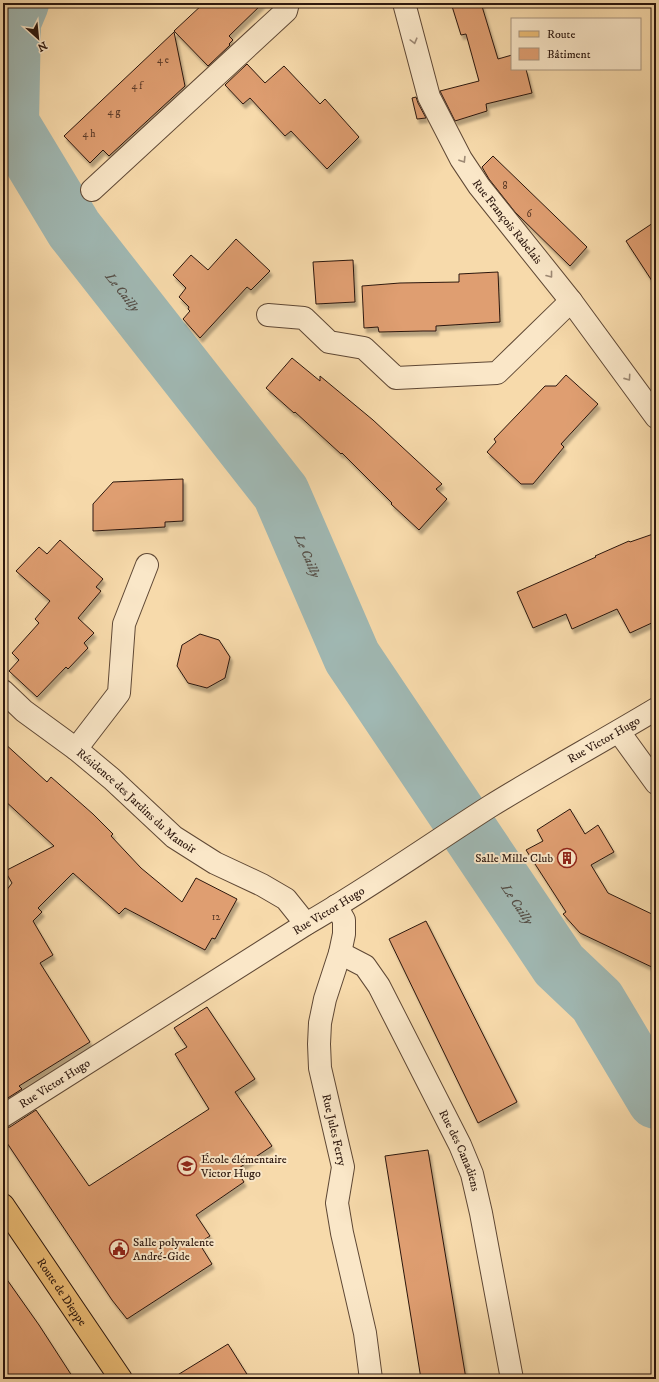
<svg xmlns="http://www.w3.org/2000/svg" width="659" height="1382" font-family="'IM FELL DW Pica',serif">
<defs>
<filter id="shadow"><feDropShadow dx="2.5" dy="4.5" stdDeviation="1" flood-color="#0004"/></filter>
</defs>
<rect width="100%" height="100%" fill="#f7daab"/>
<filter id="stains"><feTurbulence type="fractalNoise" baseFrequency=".005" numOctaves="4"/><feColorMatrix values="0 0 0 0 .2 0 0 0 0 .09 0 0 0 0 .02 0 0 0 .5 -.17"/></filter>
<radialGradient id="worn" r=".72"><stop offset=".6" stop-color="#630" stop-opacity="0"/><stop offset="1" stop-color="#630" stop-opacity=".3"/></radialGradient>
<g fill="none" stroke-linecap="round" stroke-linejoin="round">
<path stroke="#a0b8b3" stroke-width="58" id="s1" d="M20,3L12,22L10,123L74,229L281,493L352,657L559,965L597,1001L656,1100"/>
</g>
<g fill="#df9e71" stroke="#2c170e" filter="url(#shadow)">
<polygon points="204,3 263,3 229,36 233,40 229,44 230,45 208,66 174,31"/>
<polygon points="451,3 481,3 498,59 512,55 512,69 526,69 532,93 486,104 487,111 455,121 440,91 479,81 466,34 461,35"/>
<polygon points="174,32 185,86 109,156 103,150 90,163 64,136"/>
<polygon points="247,64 265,83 284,66 320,104 325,99 359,137 327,169 291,131 285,136 250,98 243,104 225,85"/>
<polygon points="416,97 418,103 426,118 417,119 412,98"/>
<polygon points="493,156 587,247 570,266 515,212 489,179 482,167"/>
<polygon points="656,221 656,287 626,241"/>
<polygon points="236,239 270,271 251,290 247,287 200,338 183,319 190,311 188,309 189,307 179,297 186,288 173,275 191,255 208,270"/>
<polygon points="353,260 355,302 316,304 313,262"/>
<polygon points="498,272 500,322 436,326 436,331 423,331 379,332 378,327 364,328 362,286 400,283 459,282 459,274"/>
<polygon points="292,358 320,381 320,376 373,420 442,484 436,489 447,499 419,530 391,504 392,503 342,453 341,454 295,412 294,413 266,388"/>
<polygon points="566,375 598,404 561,444 564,447 533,484 521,484 487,452 496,442 494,439 545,386 556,386"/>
<polygon points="183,479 183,521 165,522 165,527 93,531 93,504 113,482"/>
<polygon points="656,533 656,621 630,633 617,609 572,629 566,614 533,628 517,592 596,557 595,556 629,541 630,542"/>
<polygon points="60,540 103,579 96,587 101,591 78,618 94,633 84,643 88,648 68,669 66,667 37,697 9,671 19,660 12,653 39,623 35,619 50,601 16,571 39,547 47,554"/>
<polygon points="200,634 219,640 230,657 225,678 207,688 188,683 177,666 182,645"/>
<polygon points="3,742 47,782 51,777 93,814 113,834 111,836 141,868 182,902 196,878 237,899 215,939 212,938 205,950 125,908 119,914 73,873 38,908 42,912 33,921 53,955 40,963 90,1042 19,1086 22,1089 3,1101 3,895 12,883 5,871 54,846 3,799"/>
<polygon points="570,809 585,834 598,825 614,852 591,865 608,893 656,916 656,969 580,933 563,914 566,912 526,850 543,841 537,830"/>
<polygon points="426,921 517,1102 478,1123 389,939"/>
<polygon points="207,1007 255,1079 235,1092 272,1146 236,1170 244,1182 196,1215 210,1236 199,1243 212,1264 127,1319 112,1300 3,1137 3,1128 10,1127 36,1110 89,1186 209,1109 175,1054 187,1047 174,1028"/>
<polygon points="428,1150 466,1379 421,1379 385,1156"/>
<polygon points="3,1274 39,1325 74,1379 3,1379"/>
<polygon points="228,1344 250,1379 171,1379"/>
</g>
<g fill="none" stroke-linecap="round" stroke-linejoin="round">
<g stroke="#5f4835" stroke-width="24">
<g id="minor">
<path id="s2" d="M404,3L429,97L461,159L479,186L571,301L656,417"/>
<polyline points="92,190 286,11 288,3"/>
<polyline points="268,315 304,318 329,342 364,348 396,378 497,373 571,301"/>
<path id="s3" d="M147,565L124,624L119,693L76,749L112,779L174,837L215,863L262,885L286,899L306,924"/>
<polyline points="3,691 24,711 76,749"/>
<polyline points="619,732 656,783"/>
<path id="s4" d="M336,906L344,920V934L340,953L325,999L320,1023L319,1044L320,1068L343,1167L337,1203L342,1233L365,1333L371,1379"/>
<path id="s5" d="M340,953L365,966L379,986L460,1145L472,1174L481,1213L512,1379"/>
<path id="s6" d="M3,1116L306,924C369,888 428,846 489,807C544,773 601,742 656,709"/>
</g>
</g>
<g stroke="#2c170e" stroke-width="24">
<g id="major">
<path id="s7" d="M3,1205L121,1379"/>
</g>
</g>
<use href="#minor" stroke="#fae7c8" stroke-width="22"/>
<use href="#major" stroke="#ecbd76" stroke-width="22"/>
</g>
<defs><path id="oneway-chevron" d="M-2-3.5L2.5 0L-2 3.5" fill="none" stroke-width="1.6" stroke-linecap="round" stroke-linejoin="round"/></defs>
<g stroke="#9d8974">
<use href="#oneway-chevron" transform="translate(414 41) rotate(75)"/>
<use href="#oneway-chevron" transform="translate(463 160) rotate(58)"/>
<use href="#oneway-chevron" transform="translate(550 275) rotate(52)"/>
<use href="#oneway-chevron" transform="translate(628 378) rotate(55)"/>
</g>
<defs>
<g id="building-ring" transform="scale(1)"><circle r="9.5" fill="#fae7c8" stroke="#8f2418" stroke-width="1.5"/><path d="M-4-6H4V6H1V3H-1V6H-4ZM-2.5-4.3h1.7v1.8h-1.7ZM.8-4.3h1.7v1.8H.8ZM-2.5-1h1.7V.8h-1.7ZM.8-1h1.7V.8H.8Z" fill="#8f2418"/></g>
<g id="school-ring" transform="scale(1)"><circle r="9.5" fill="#fae7c8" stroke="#8f2418" stroke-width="1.5"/><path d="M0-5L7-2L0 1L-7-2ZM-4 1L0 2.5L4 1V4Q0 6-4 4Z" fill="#8f2418"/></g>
<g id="civic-ring" transform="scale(1)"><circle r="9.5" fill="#fae7c8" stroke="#8f2418" stroke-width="1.5"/><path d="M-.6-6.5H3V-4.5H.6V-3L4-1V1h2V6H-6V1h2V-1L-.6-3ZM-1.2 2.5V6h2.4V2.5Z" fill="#8f2418"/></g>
</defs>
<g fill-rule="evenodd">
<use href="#building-ring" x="567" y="858"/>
<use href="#school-ring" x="187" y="1166"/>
<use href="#civic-ring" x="119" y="1249"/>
</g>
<g text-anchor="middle" stroke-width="4" stroke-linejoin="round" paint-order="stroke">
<g font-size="10" fill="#593927">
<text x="163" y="63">4 e</text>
<text x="137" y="89">4 f</text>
<text x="114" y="115">4 g</text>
<text x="89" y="137">4 h</text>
<text x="505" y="189">8</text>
<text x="529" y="217">6</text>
<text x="216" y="920">12</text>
</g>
<g font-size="12" fill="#2c170e" stroke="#fae7c8">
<text dy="4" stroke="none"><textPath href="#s2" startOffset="245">Rue François Rabelais</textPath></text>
<text dy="4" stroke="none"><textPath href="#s6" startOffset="709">Rue Victor Hugo</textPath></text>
<text dy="4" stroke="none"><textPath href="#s3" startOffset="283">Résidence des Jardins du Manoir</textPath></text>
<text dy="4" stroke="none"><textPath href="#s6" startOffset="385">Rue Victor Hugo</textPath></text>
<text dy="4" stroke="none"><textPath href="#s6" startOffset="61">Rue Victor Hugo</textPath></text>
<text dy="4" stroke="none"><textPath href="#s4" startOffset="231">Rue Jules Ferry</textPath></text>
<text dy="4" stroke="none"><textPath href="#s5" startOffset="236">Rue des Canadiens</textPath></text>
<text dy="4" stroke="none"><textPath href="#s7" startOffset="105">Route de Dieppe</textPath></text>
</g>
<g font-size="12" fill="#2c170e" stroke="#fae7c8" text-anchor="start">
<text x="553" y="862" text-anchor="end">Salle Mille Club</text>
<text x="201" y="1163">École élémentaire<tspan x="201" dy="14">Victor Hugo</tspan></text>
<text x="133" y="1246">Salle polyvalente<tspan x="133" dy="14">André-Gide</tspan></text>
</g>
<g font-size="13" font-style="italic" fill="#554f48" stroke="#fae7c8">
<text dy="5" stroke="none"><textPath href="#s1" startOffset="325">Le Cailly</textPath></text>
<text dy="5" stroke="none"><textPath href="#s1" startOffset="649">Le Cailly</textPath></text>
<text dy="5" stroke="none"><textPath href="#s1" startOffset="1057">Le Cailly</textPath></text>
</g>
</g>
<rect width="659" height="1382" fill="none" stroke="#f7daab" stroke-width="16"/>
<rect x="4" y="4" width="651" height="1374" fill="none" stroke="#2c170e" stroke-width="2"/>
<rect x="8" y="8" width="643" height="1366" fill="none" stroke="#2c170e"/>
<rect x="511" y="18" width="130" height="52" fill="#fae7c8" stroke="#a8947e"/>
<rect x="519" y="31" width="20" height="6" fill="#ecbd76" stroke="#a8947e"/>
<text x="547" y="38" font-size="12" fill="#2c170e">Route</text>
<rect x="519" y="48" width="20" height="12" fill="#df9e71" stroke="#a8947e"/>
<text x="547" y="58" font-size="12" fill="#2c170e">Bâtiment</text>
<g transform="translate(38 38) rotate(153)" stroke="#fae7c8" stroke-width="3" paint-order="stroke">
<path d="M0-3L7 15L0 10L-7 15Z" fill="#2c170e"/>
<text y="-6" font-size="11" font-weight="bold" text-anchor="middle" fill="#2c170e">N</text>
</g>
<rect width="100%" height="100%" filter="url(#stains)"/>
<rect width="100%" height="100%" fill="url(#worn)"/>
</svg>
